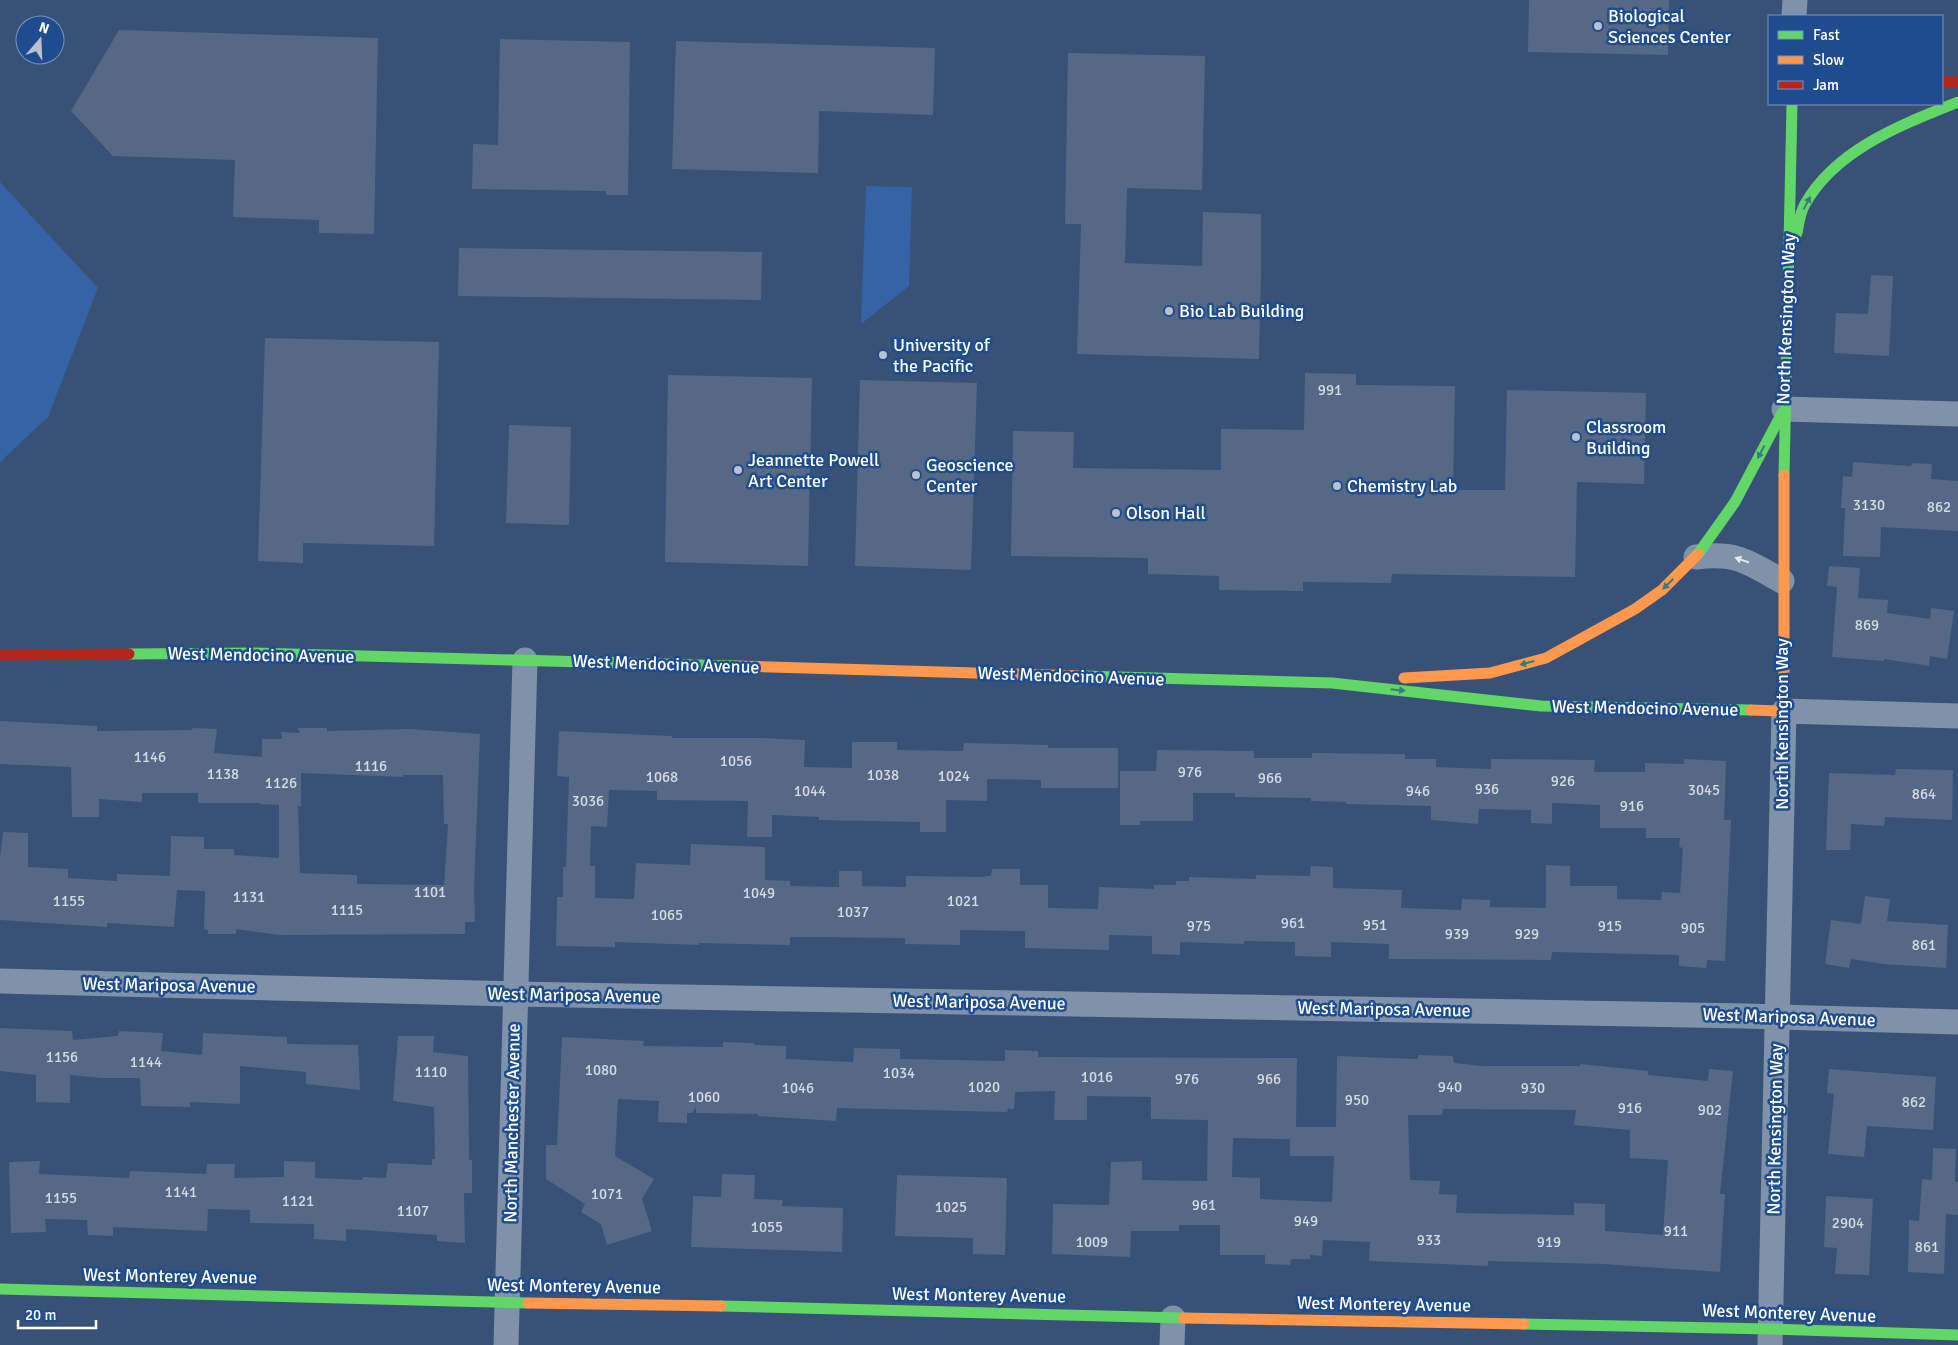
<svg xmlns="http://www.w3.org/2000/svg" width="1958" height="1345" font-family="Signika,sans-serif">
<rect width="100%" height="100%" fill="#385176"/>
<g fill="#3463a6">
<polygon points="0,182 98,288 48,417 0,462"/>
<polygon points="866,186 912,187 909,286 861,324"/>
</g>
<g fill="#556986" fill-rule="evenodd">
<polygon points="1529,0 1669,0 1668,55 1528,52"/>
<polygon points="119,30 378,38 374,234 319,233 319,220 233,217 235,160 113,156 71,111"/>
<polygon points="500,39 630,42 628,195 606,195 606,191 472,189 473,144 498,145"/>
<polygon points="676,41 935,48 933,115 819,111 818,173 672,169"/>
<polygon points="1068,53 1205,56 1202,190 1127,188 1125,263 1202,266 1203,212 1261,214 1261,270 1259,359 1077,354 1081,224 1065,224"/>
<polygon points="459,248 762,252 761,300 458,296"/>
<polygon points="1871,275 1893,276 1889,356 1834,353 1836,313 1868,314"/>
<polygon points="265,338 439,342 434,546 303,543 303,563 258,561"/>
<polygon points="1305,373 1356,374 1356,385 1455,386 1453,490 1505,490 1507,390 1646,393 1644,484 1577,482 1575,577 1392,574 1391,583 1303,582 1303,591 1219,590 1219,576 1148,574 1148,558 1011,556 1013,431 1074,432 1073,468 1221,470 1221,429 1304,430"/>
<polygon points="668,375 812,378 808,566 665,562"/>
<polygon points="860,380 977,383 971,570 855,566"/>
<polygon points="509,425 571,427 569,525 506,523"/>
<polygon points="1853,462 1911,466 1912,463 1932,464 1931,479 1958,481 1958,531 1881,527 1880,557 1843,556 1845,508 1841,508 1843,476 1852,477"/>
<polygon points="1829,566 1860,568 1858,598 1888,600 1887,613 1930,619 1931,608 1954,611 1947,659 1930,656 1929,666 1884,659 1884,661 1832,657 1837,587 1827,586"/>
<path d="M0,721L97,726V731L192,730V728L217,729L214,753L262,757V739H282L281,732L300,733L298,728H327V731L409,729L480,734L474,888L475,922H465V934L280,935L236,929V934H208V930L204,929L205,891L177,890L174,927L107,923V927L0,920V858L3,832L28,833V867L68,869V878L117,881V874L170,876L171,836L204,837V849H234V855L279,858V805L260,804V803H198V793H142V802L99,799V817H72L71,767L0,764ZM301,773L403,777V775H443L444,824H448L444,885L357,884V875L300,873L298,806H301Z"/>
<polygon points="559,731 672,736 672,738 761,738 805,740 804,767 852,768 852,742 897,742 897,750 963,751 964,743 1048,745 1048,748 1118,748 1118,788 1041,788 1041,780 987,779 987,801 946,800 946,832 920,832 920,822 819,820 819,817 772,815 772,837 747,837 748,801 657,800 657,791 609,790 607,827 591,826 590,866 595,866 595,898 634,899 636,863 690,865 691,844 765,847 765,880 790,881 790,886 839,887 839,871 862,871 862,886 906,887 906,876 985,877 985,876 991,876 992,869 1020,869 1020,885 1048,885 1048,908 1098,909 1099,887 1154,889 1154,885 1176,885 1176,881 1189,881 1189,877 1256,879 1256,875 1310,876 1311,866 1333,867 1333,888 1402,890 1401,908 1461,910 1462,899 1490,900 1490,907 1546,908 1546,865 1570,866 1570,886 1617,886 1617,899 1661,900 1662,892 1680,893 1683,848 1679,847 1680,838 1646,838 1646,828 1600,828 1600,805 1552,803 1552,824 1531,823 1531,810 1479,809 1478,824 1431,820 1431,806 1346,804 1346,802 1311,801 1311,798 1235,797 1235,793 1193,793 1193,821 1140,821 1140,825 1120,825 1120,771 1156,771 1157,750 1254,751 1254,758 1312,758 1312,753 1405,754 1405,759 1436,759 1436,767 1491,769 1491,759 1595,760 1594,772 1645,772 1645,763 1684,764 1684,759 1726,761 1724,820 1731,820 1725,961 1707,960 1706,968 1679,966 1679,955 1552,952 1551,960 1389,959 1389,944 1331,942 1331,957 1295,956 1295,942 1244,941 1244,944 1180,942 1180,955 1152,954 1152,936 1109,935 1109,950 1025,948 1025,931 960,930 960,945 905,944 905,938 813,937 790,937 790,945 699,943 699,945 615,942 615,947 556,946 557,897 563,897 563,867 566,867 569,777 557,776"/>
<polygon points="1896,769 1953,770 1952,820 1885,817 1884,826 1851,824 1850,850 1826,850 1829,773 1895,775"/>
<polygon points="1865,896 1890,899 1887,921 1948,925 1946,968 1884,964 1851,959 1849,968 1825,964 1831,920 1861,924"/>
<polygon points="0,1028 72,1031 73,1040 118,1036 119,1031 163,1033 161,1051 202,1055 203,1033 287,1037 287,1044 358,1045 360,1090 306,1084 306,1072 240,1066 240,1104 190,1102 190,1107 141,1106 140,1078 101,1078 70,1075 70,1103 36,1102 36,1075 0,1071"/>
<polygon points="398,1036 434,1036 433,1052 468,1056 469,1160 472,1160 472,1193 464,1193 465,1243 437,1241 437,1235 346,1229 346,1241 314,1239 314,1224 250,1223 250,1210 208,1209 207,1231 113,1227 113,1236 88,1235 87,1220 45,1219 46,1232 11,1233 9,1162 40,1161 39,1174 129,1178 130,1171 206,1174 207,1164 235,1164 234,1178 284,1177 284,1161 315,1162 315,1178 362,1180 363,1177 386,1178 388,1163 432,1165 432,1159 435,1159 434,1107 393,1101"/>
<path d="M562,1037L644,1041L643,1046L723,1047V1042L754,1043V1045L786,1046V1059L853,1062L854,1048L900,1049V1059L1005,1061V1050L1038,1051V1057L1297,1058L1296,1127H1336L1337,1056L1418,1059V1055L1453,1056L1454,1063L1483,1066H1580V1064L1648,1071V1075L1708,1081L1709,1069L1733,1071L1720,1194H1725L1720,1272L1602,1264L1488,1261V1266L1369,1261L1370,1242L1323,1240L1322,1256L1310,1255V1259H1291L1290,1265L1265,1264V1255H1220V1225H1179V1231H1131L1130,1257L1052,1254L1053,1204L1109,1205L1111,1162L1142,1161V1180L1207,1181L1208,1120L1151,1119V1097L1087,1096V1120H1054L1055,1091L1015,1092L1014,1109H1008L1007,1112L837,1108L836,1121L758,1116V1114L696,1113V1107L692,1113H687V1123L658,1122L659,1101L618,1099L615,1156L654,1179L642,1199L652,1231L607,1245L601,1224L581,1212L585,1204L546,1179V1145H557ZM1443,1109L1576,1110L1574,1125L1630,1130V1158L1668,1160L1663,1235L1605,1231V1204L1574,1203V1215L1456,1213L1457,1195L1439,1194L1440,1181L1410,1180L1408,1115H1442ZM1233,1138L1290,1139V1156H1334L1332,1202L1260,1199V1178L1232,1177Z"/>
<polygon points="1829,1069 1936,1077 1933,1130 1867,1126 1864,1157 1828,1154 1834,1094 1827,1093"/>
<polygon points="1933,1148 1956,1149 1955,1182 1958,1182 1958,1215 1946,1214 1944,1274 1908,1272 1909,1220 1919,1221 1922,1179 1932,1180"/>
<polygon points="722,1174 755,1175 754,1199 783,1200 782,1206 843,1208 842,1252 691,1247 693,1196 721,1197"/>
<polygon points="897,1175 1007,1178 1005,1255 973,1254 973,1238 895,1236"/>
<polygon points="1826,1196 1873,1199 1869,1275 1835,1274 1837,1248 1824,1247"/>
</g>
<g fill="none" stroke-linecap="round" stroke-linejoin="round">
<g stroke="#7f92a9" stroke-width="25">
<polyline points="1794,16 1795,0"/>
<polyline points="1784,409 1958,414"/>
<path d="M1696,557C1737,552 1748,562 1782,581"/>
<polyline points="0,981 515,994 1746,1016 1958,1022"/>
<polyline points="506,1345 525,660"/>
<polyline points="1172,1345 1173,1318"/>
<polyline points="1770,1345 1784,711 1958,716"/>
</g>
<g stroke="#63d668" stroke-width="11">
<path d="M1797,233C1799,223 1800,212 1805,204C1836,149 1903,124 1958,102"/>
<polyline points="1784,475 1792,104"/>
<polyline points="1698,554 1735,502 1782,413"/>
<polyline points="129,654 252,653 736,666"/>
<polyline points="1082,676 1332,683 1541,706 1751,710"/>
<polyline points="0,1289 528,1303"/>
<polyline points="721,1306 1183,1318"/>
<polyline points="1524,1324 1770,1329 1958,1335"/>
</g>
<g stroke="#ff974d" stroke-width="11">
<polyline points="736,666 1082,676"/>
<polyline points="1404,678 1490,673 1546,658 1635,609 1662,590 1698,554"/>
<polyline points="1751,710 1784,711 1784,475"/>
<polyline points="528,1303 721,1306"/>
<polyline points="1183,1318 1524,1324"/>
</g>
<g stroke="#b3261e" stroke-width="11">
<polyline points="1942,82 1958,82"/>
<polyline points="0,655 129,654"/>
</g>
</g>
<defs><path id="oneway-solid" d="M-6-.8H1V-3.2L6.5 0L1 3.2V.8H-6Z" transform="scale(1.25)"/></defs>
<g fill="#377c81">
<use href="#oneway-solid" transform="translate(1807 203) rotate(-62)"/>
<use href="#oneway-solid" transform="translate(1761 452) rotate(118)"/>
<use href="#oneway-solid" transform="translate(1668 584) rotate(136)"/>
<use href="#oneway-solid" transform="translate(1527 663) rotate(165)"/>
<use href="#oneway-solid" transform="translate(1398 690) rotate(6)"/>
</g>
<use fill="#e5e9ee" href="#oneway-solid" transform="translate(1742 560) rotate(-161)"/>
<g fill="#b9c2cf" stroke="#1f4c8f" stroke-width="2">
<circle cx="1598" cy="26" r="5"/>
<circle cx="1169" cy="311" r="5"/>
<circle cx="883" cy="355" r="5"/>
<circle cx="1576" cy="437" r="5"/>
<circle cx="738" cy="470" r="5"/>
<circle cx="916" cy="475" r="5"/>
<circle cx="1337" cy="486" r="5"/>
<circle cx="1116" cy="513" r="5"/>
</g>
<g text-anchor="middle" stroke-width="5" stroke-linejoin="round" paint-order="stroke">
<g font-size="15" fill="#d4dae1">
<text x="1330" y="395">991</text>
<text x="1869" y="510">3130</text>
<text x="1939" y="512">862</text>
<text x="1867" y="630">869</text>
<text x="150" y="762">1146</text>
<text x="736" y="766">1056</text>
<text x="371" y="771">1116</text>
<text x="1190" y="777">976</text>
<text x="223" y="779">1138</text>
<text x="883" y="780">1038</text>
<text x="954" y="781">1024</text>
<text x="662" y="782">1068</text>
<text x="1270" y="783">966</text>
<text x="1563" y="786">926</text>
<text x="281" y="788">1126</text>
<text x="1487" y="794">936</text>
<text x="1704" y="795">3045</text>
<text x="810" y="796">1044</text>
<text x="1418" y="796">946</text>
<text x="1924" y="799">864</text>
<text x="588" y="806">3036</text>
<text x="1632" y="811">916</text>
<text x="430" y="897">1101</text>
<text x="759" y="898">1049</text>
<text x="249" y="902">1131</text>
<text x="69" y="906">1155</text>
<text x="963" y="906">1021</text>
<text x="347" y="915">1115</text>
<text x="853" y="917">1037</text>
<text x="667" y="920">1065</text>
<text x="1293" y="928">961</text>
<text x="1375" y="930">951</text>
<text x="1199" y="931">975</text>
<text x="1610" y="931">915</text>
<text x="1693" y="933">905</text>
<text x="1457" y="939">939</text>
<text x="1527" y="939">929</text>
<text x="1924" y="950">861</text>
<text x="62" y="1062">1156</text>
<text x="146" y="1067">1144</text>
<text x="601" y="1075">1080</text>
<text x="431" y="1077">1110</text>
<text x="899" y="1078">1034</text>
<text x="1097" y="1082">1016</text>
<text x="1187" y="1084">976</text>
<text x="1269" y="1084">966</text>
<text x="984" y="1092">1020</text>
<text x="1450" y="1092">940</text>
<text x="798" y="1093">1046</text>
<text x="1533" y="1093">930</text>
<text x="704" y="1102">1060</text>
<text x="1357" y="1105">950</text>
<text x="1914" y="1107">862</text>
<text x="1630" y="1113">916</text>
<text x="1710" y="1115">902</text>
<text x="181" y="1197">1141</text>
<text x="607" y="1199">1071</text>
<text x="61" y="1203">1155</text>
<text x="298" y="1206">1121</text>
<text x="1204" y="1210">961</text>
<text x="951" y="1212">1025</text>
<text x="413" y="1216">1107</text>
<text x="1306" y="1226">949</text>
<text x="1848" y="1228">2904</text>
<text x="767" y="1232">1055</text>
<text x="1676" y="1236">911</text>
<text x="1429" y="1245">933</text>
<text x="1092" y="1247">1009</text>
<text x="1549" y="1247">919</text>
<text x="1927" y="1252">861</text>
</g>
<g font-size="18" fill="#fff" stroke="#1f4c8f" text-anchor="start">
<text x="1608" y="22">Biological<tspan x="1608" dy="21">Sciences Center</tspan></text>
<text x="1179" y="317">Bio Lab Building</text>
<text x="893" y="351">University of<tspan x="893" dy="21">the Pacific</tspan></text>
<text x="1586" y="433">Classroom<tspan x="1586" dy="21">Building</tspan></text>
<text x="748" y="466">Jeannette Powell<tspan x="748" dy="21">Art Center</tspan></text>
<text x="926" y="471">Geoscience<tspan x="926" dy="21">Center</tspan></text>
<text x="1347" y="492">Chemistry Lab</text>
<text x="1126" y="519">Olson Hall</text>
</g>
<g font-size="18" fill="#fff" stroke="#1f4c8f">
<text transform="translate(1786 319) rotate(-88)" y="6">North Kensington Way</text>
<text transform="translate(261 655) rotate(1)" y="6">West Mendocino Avenue</text>
<text transform="translate(666 664) rotate(2)" y="6">West Mendocino Avenue</text>
<text transform="translate(1071 676) rotate(2)" y="6">West Mendocino Avenue</text>
<text transform="translate(1645 708) rotate(1)" y="6">West Mendocino Avenue</text>
<text transform="translate(1782 724) rotate(-90)" y="6">North Kensington Way</text>
<text transform="translate(169 985) rotate(1)" y="6">West Mariposa Avenue</text>
<text transform="translate(574 995) rotate(1)" y="6">West Mariposa Avenue</text>
<text transform="translate(979 1002) rotate(1)" y="6">West Mariposa Avenue</text>
<text transform="translate(1384 1009) rotate(1)" y="6">West Mariposa Avenue</text>
<text transform="translate(1789 1017) rotate(2)" y="6">West Mariposa Avenue</text>
<text transform="translate(512 1123) rotate(-89)" y="6">North Manchester Avenue</text>
<text transform="translate(1775 1129) rotate(-89)" y="6">North Kensington Way</text>
<text transform="translate(170 1276) rotate(1)" y="6">West Monterey Avenue</text>
<text transform="translate(574 1286) rotate(1)" y="6">West Monterey Avenue</text>
<text transform="translate(979 1295) rotate(1)" y="6">West Monterey Avenue</text>
<text transform="translate(1384 1304) rotate(1)" y="6">West Monterey Avenue</text>
<text transform="translate(1789 1313) rotate(2)" y="6">West Monterey Avenue</text>
</g>
</g>
<rect x="1768" y="15" width="175" height="90" fill="#1f4c8f" stroke="#7994bc"/>
<rect x="1778" y="31" width="25" height="8" fill="#63d668" stroke="#7994bc"/>
<text x="1813" y="40" font-size="15" fill="#ffffff">Fast</text>
<rect x="1778" y="56" width="25" height="8" fill="#ff974d" stroke="#7994bc"/>
<text x="1813" y="65" font-size="15" fill="#ffffff">Slow</text>
<rect x="1778" y="81" width="25" height="8" fill="#b3261e" stroke="#7994bc"/>
<text x="1813" y="90" font-size="15" fill="#ffffff">Jam</text>
<g transform="translate(40 40) rotate(19)"><circle r="24" fill="#1f4c8f" stroke="#7994bc"/>
<path d="M0-4L9 19L0 12L-9 19Z" fill="#b9c2cf"/>
<text y="-8" font-size="14" font-weight="bold" text-anchor="middle" fill="#ffffff">N</text>
</g>
<path d="M18 1320v8h78v-8" fill="none" stroke="#ffffff" stroke-width="2.5"/>
<text x="25" y="1320" font-size="15" fill="#ffffff" stroke="#1f4c8f" stroke-width="4" paint-order="stroke">20 m</text>
</svg>
